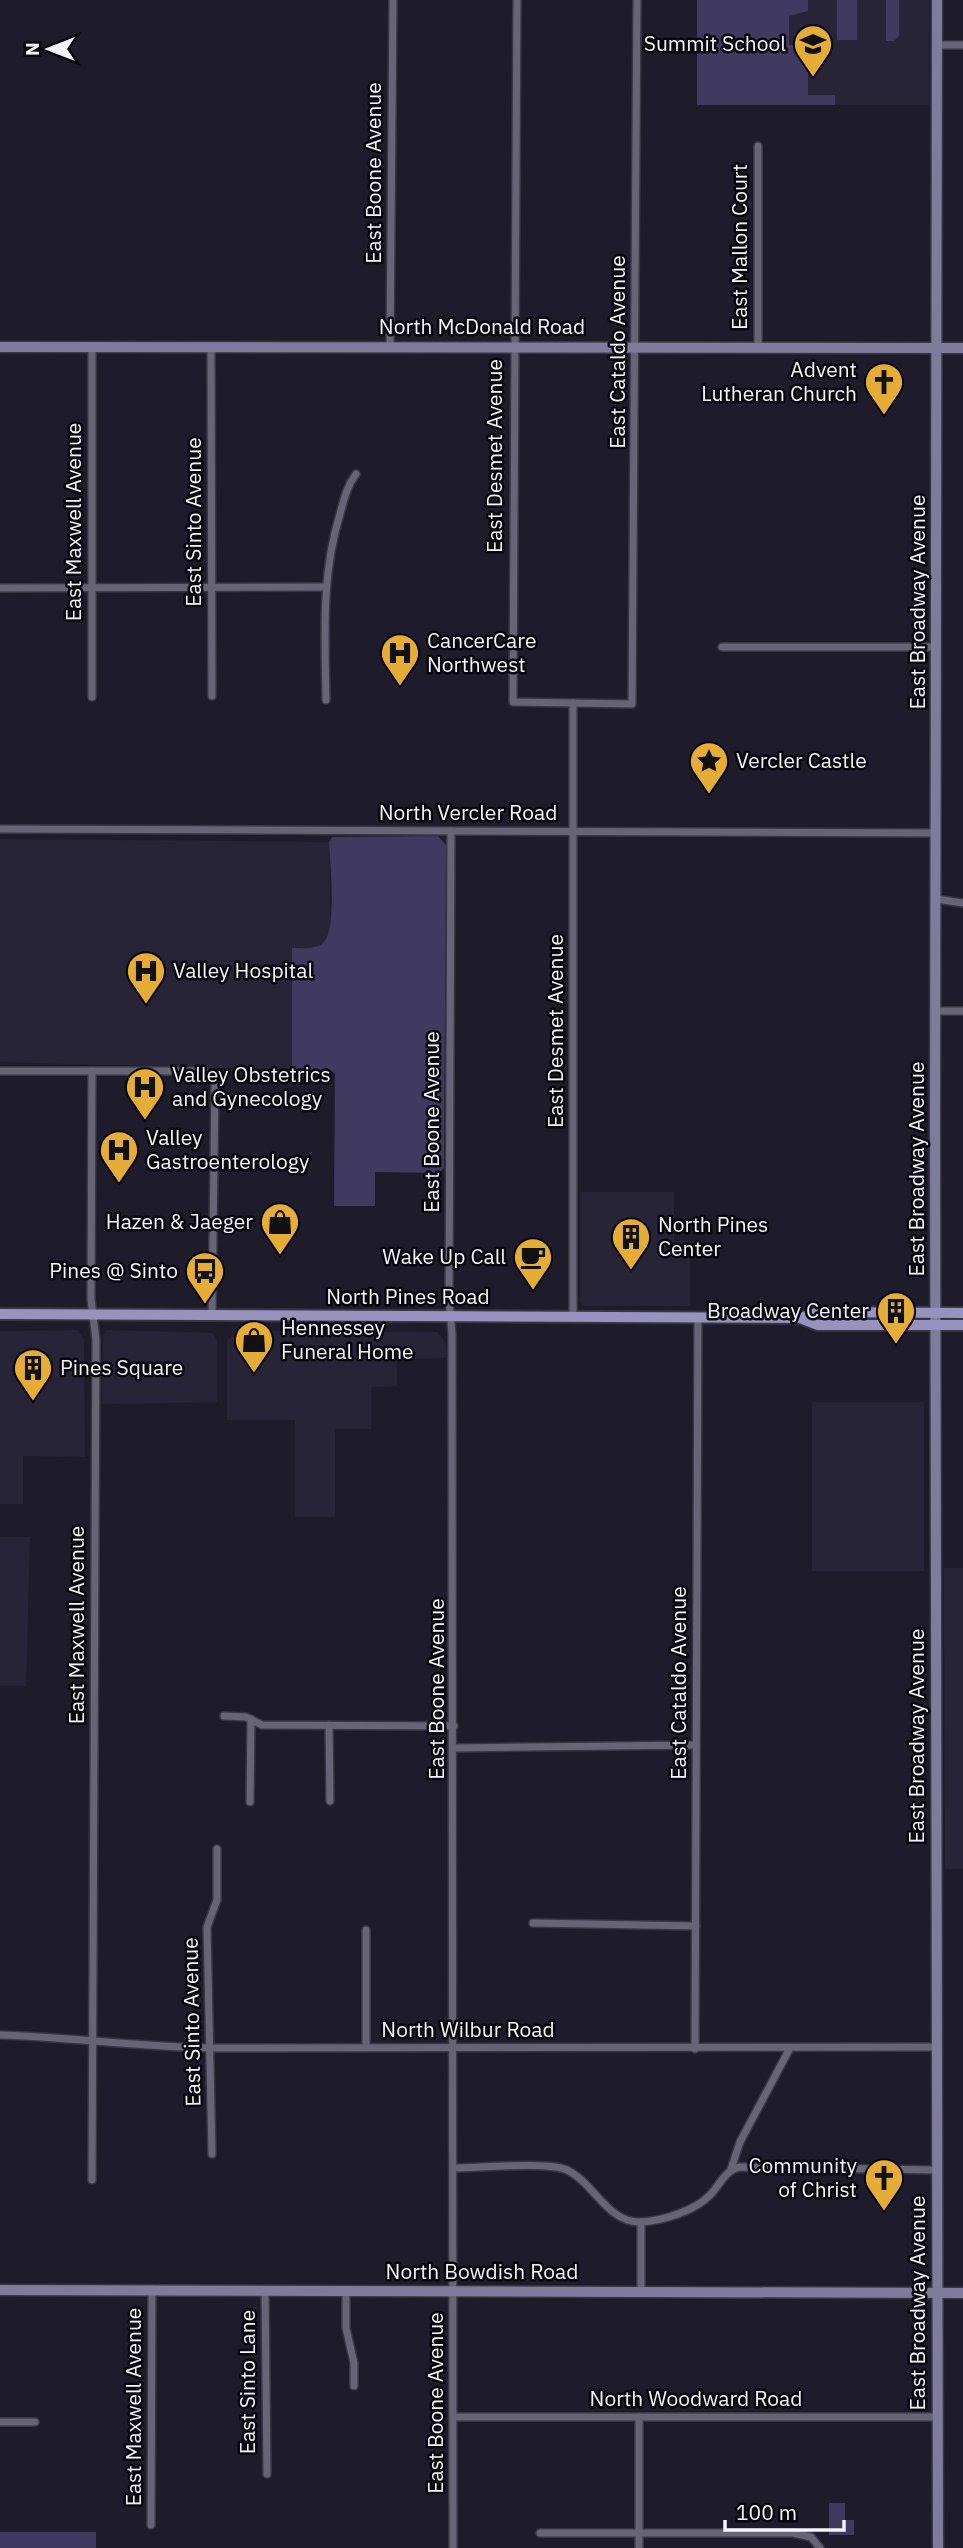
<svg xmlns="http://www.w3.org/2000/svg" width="963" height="2548" font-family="'IBM Plex Sans',sans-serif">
<rect width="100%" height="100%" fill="#1e1c2a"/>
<g fill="#282438">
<rect x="697" y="0" width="232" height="105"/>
<polygon points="0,839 329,842 331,928 324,942 314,948 292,948 292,1070 0,1062"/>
<polygon points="580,1192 674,1192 674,1241 690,1241 690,1306 583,1306 580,1302"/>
<polygon points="78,1330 84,1339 85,1457 23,1456 23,1504 0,1504 0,1331"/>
<polygon points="106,1330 212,1333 217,1340 217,1402 102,1404 103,1335"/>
<polygon points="235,1331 437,1332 445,1341 448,1358 397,1359 397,1386 371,1387 371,1429 335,1429 335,1517 295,1517 295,1420 227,1420 227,1341"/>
<rect x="812" y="1402" width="112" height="169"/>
<polygon points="0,1537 30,1537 26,1686 0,1686"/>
<polygon points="944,1568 963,1568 963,1869 945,1869"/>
</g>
<g fill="#403960">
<polygon points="697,0 808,0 808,11 789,16 789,45 808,45 808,95 835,95 835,105 697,105"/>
<rect x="837" y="0" width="20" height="40"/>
<polygon points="886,0 899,0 899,36 894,41 886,41"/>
<path d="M438,836L446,845L444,1168L439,1173L375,1172V1206H334L335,1074L331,1070H292V948C302,948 316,950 324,942C337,927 330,863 329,842L332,837Z"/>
<polygon points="829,2503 845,2503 845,2520 854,2520 854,2535 829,2535"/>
<rect x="0" y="2532" width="96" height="16"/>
</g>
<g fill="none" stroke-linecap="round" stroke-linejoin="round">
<g stroke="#373641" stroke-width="10">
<g id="street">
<polyline points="517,0 513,702 632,704 637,0"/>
<polyline points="937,45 963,45"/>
<polyline points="758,146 758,348"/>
<polyline points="390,346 393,0"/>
<polyline points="92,347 92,697"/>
<polyline points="211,348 212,696"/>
<polyline points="0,588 325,587"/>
<polyline points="722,647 937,647"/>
<path d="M326,700C325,637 321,575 340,514C344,499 347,486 356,474"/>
<polyline points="0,829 936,833"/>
<polyline points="451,831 449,1299 452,1334 453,2548"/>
<polyline points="936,899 963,903"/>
<polyline points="936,1011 963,1011"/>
<polyline points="0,1071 201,1071 210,1074 215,1084 212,1316"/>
<polyline points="92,1071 91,1299 96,1340 92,2180"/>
<polyline points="573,1318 573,703"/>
<polyline points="224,1716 246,1717 262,1725 454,1726"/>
<polyline points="329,1725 330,1801"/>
<polyline points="454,1748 696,1745"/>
<polyline points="250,1802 251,1719"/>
<polyline points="533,1923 696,1926"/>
<polyline points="366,1930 366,2047"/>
<path d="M0,2035C70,2037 139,2047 210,2048L936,2047"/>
<polyline points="695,2049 698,1318"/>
<polyline points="212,2154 207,1927 217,1900 217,1849"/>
<path d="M454,2168C479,2168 548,2161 567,2170C594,2183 608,2223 640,2222C662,2221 695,2211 710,2195C720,2185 725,2170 740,2167L936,2170"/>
<polyline points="731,2169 740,2142 790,2048"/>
<polyline points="265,2290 267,2474"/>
<polyline points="346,2290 346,2328 354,2363 354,2386"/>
<polyline points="641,2291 641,2222"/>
<polyline points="454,2417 937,2417"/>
<polyline points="639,2417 639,2548"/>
<polyline points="0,2422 35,2422"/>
<polyline points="151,2525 152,2289"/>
<polyline points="540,2533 793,2533 811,2537 820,2548"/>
</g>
</g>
<g stroke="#373641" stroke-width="13">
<g id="secondary">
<polyline points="937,0 935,1129 938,2548"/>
<polyline points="0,347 963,348"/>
<polyline points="0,2290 963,2293"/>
</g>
</g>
<g stroke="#373641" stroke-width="14">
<g id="primary">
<polyline points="0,1314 800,1318 819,1312 963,1313"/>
<polyline points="800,1318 818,1325 963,1325"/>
</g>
</g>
<use href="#street" stroke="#666475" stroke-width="7"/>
<use href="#secondary" stroke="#7f7b9a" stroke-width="10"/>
<use href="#primary" stroke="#9892bf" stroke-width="10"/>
</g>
<defs>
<g id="school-pin" transform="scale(2.0125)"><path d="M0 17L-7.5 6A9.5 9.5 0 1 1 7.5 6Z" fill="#e6ad36" stroke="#08070d"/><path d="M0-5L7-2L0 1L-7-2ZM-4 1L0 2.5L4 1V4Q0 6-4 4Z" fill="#111"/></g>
<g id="church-pin" transform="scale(2.0125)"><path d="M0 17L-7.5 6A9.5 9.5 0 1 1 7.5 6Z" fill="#e6ad36" stroke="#08070d"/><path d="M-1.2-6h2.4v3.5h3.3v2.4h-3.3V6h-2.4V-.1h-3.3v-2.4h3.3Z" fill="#111"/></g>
<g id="hospital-pin" transform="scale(2.0125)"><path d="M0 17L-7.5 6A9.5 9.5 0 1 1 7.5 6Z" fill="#e6ad36" stroke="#08070d"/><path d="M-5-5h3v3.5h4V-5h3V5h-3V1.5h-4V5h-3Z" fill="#111"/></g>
<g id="sight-pin" transform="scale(2.0125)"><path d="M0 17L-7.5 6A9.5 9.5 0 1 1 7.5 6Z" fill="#e6ad36" stroke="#08070d"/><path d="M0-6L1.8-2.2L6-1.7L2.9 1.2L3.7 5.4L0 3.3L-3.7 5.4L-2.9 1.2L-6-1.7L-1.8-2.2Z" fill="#111"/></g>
<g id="shop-pin" transform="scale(2.0125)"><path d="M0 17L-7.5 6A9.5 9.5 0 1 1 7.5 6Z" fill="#e6ad36" stroke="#08070d"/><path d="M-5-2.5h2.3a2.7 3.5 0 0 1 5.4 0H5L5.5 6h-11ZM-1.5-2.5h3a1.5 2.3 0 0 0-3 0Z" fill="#111"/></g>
<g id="building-pin" transform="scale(2.0125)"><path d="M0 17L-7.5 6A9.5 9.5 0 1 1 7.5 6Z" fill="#e6ad36" stroke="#08070d"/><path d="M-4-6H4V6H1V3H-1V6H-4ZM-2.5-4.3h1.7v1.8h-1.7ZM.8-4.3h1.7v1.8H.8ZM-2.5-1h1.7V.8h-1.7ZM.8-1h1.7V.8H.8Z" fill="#111"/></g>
<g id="cafe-pin" transform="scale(2.0125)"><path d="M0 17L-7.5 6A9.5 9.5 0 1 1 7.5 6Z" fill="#e6ad36" stroke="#08070d"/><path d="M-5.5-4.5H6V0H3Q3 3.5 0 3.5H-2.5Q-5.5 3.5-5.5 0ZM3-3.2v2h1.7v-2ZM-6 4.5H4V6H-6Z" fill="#111"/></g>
<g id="bus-pin" transform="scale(2.0125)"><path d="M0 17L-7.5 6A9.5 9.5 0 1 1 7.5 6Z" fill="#e6ad36" stroke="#08070d"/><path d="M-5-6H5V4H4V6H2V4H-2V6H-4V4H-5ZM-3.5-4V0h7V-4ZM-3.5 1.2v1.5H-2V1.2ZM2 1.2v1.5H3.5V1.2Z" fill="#111"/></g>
</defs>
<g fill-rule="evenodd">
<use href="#school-pin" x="813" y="44"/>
<use href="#church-pin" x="884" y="382"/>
<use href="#hospital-pin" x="400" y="653"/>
<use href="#sight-pin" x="709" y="761"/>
<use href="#hospital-pin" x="146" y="971"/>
<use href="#hospital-pin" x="145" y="1087"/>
<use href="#hospital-pin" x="119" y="1150"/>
<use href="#shop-pin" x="280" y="1222"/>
<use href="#building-pin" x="631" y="1237"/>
<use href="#cafe-pin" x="533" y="1257"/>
<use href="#bus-pin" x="205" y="1271"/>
<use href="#building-pin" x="896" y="1311"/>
<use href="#shop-pin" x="254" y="1340"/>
<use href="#building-pin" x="33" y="1368"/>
<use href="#church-pin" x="884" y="2178"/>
</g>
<g text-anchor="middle" stroke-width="5" stroke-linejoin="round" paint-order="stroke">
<g font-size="21" fill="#f5f4fe" stroke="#08070d" text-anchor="start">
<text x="786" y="51" text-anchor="end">Summit School</text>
<text x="857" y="377" text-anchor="end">Advent<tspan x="857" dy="24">Lutheran Church</tspan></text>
<text x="427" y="648">CancerCare<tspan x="427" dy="24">Northwest</tspan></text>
<text x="736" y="768">Vercler Castle</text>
<text x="173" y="978">Valley Hospital</text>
<text x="172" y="1082">Valley Obstetrics<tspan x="172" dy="24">and Gynecology</tspan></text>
<text x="146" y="1145">Valley<tspan x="146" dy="24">Gastroenterology</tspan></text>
<text x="253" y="1229" text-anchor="end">Hazen &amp; Jaeger</text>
<text x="658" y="1232">North Pines<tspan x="658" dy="24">Center</tspan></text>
<text x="506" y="1264" text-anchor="end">Wake Up Call</text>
<text x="178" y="1278" text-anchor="end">Pines @ Sinto</text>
<text x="869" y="1318" text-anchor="end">Broadway Center</text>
<text x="281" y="1335">Hennessey<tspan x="281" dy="24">Funeral Home</tspan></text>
<text x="60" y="1375">Pines Square</text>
<text x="857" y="2173" text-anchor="end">Community<tspan x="857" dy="24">of Christ</tspan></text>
</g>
<g font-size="21" fill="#f5f4fe" stroke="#08070d">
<text transform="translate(374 173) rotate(-90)" y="7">East Boone Avenue</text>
<text transform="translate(740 247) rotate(-90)" y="7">East Mallon Court</text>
<text x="482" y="334">North McDonald Road</text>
<text transform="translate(618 352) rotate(-90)" y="7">East Cataldo Avenue</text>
<text transform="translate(495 456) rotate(-90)" y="7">East Desmet Avenue</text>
<text transform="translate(74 522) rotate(-90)" y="7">East Maxwell Avenue</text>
<text transform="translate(194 522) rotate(-90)" y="7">East Sinto Avenue</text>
<text transform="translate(918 602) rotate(-90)" y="7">East Broadway Avenue</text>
<text x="468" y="820">North Vercler Road</text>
<text transform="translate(556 1031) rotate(-90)" y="7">East Desmet Avenue</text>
<text transform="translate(432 1122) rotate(-90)" y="7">East Boone Avenue</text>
<text transform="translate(917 1169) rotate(-90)" y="7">East Broadway Avenue</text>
<text x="408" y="1304">North Pines Road</text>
<text transform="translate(77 1625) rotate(-90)" y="7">East Maxwell Avenue</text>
<text transform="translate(679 1683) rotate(-90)" y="7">East Cataldo Avenue</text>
<text transform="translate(437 1689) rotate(-90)" y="7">East Boone Avenue</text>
<text transform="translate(917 1736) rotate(-90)" y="7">East Broadway Avenue</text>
<text transform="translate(192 2022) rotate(-91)" y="7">East Sinto Avenue</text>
<text x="468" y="2037">North Wilbur Road</text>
<text x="482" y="2279">North Bowdish Road</text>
<text transform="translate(918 2303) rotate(-90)" y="7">East Broadway Avenue</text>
<text transform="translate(248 2382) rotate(-90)" y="7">East Sinto Lane</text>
<text x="696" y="2406">North Woodward Road</text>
<text transform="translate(436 2403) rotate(-90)" y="7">East Boone Avenue</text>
<text transform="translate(134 2407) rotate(-90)" y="7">East Maxwell Avenue</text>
</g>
</g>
<g transform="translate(49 49) rotate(270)" stroke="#08070d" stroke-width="5" paint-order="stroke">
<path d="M0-5L12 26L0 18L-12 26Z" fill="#f5f4fe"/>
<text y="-10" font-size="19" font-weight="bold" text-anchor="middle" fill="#f5f4fe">N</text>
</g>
<path d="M725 2520v10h119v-10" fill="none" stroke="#f5f4fe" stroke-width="3.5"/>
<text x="736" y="2520" font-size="21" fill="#f5f4fe" stroke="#08070d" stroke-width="5" paint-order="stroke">100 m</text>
</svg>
